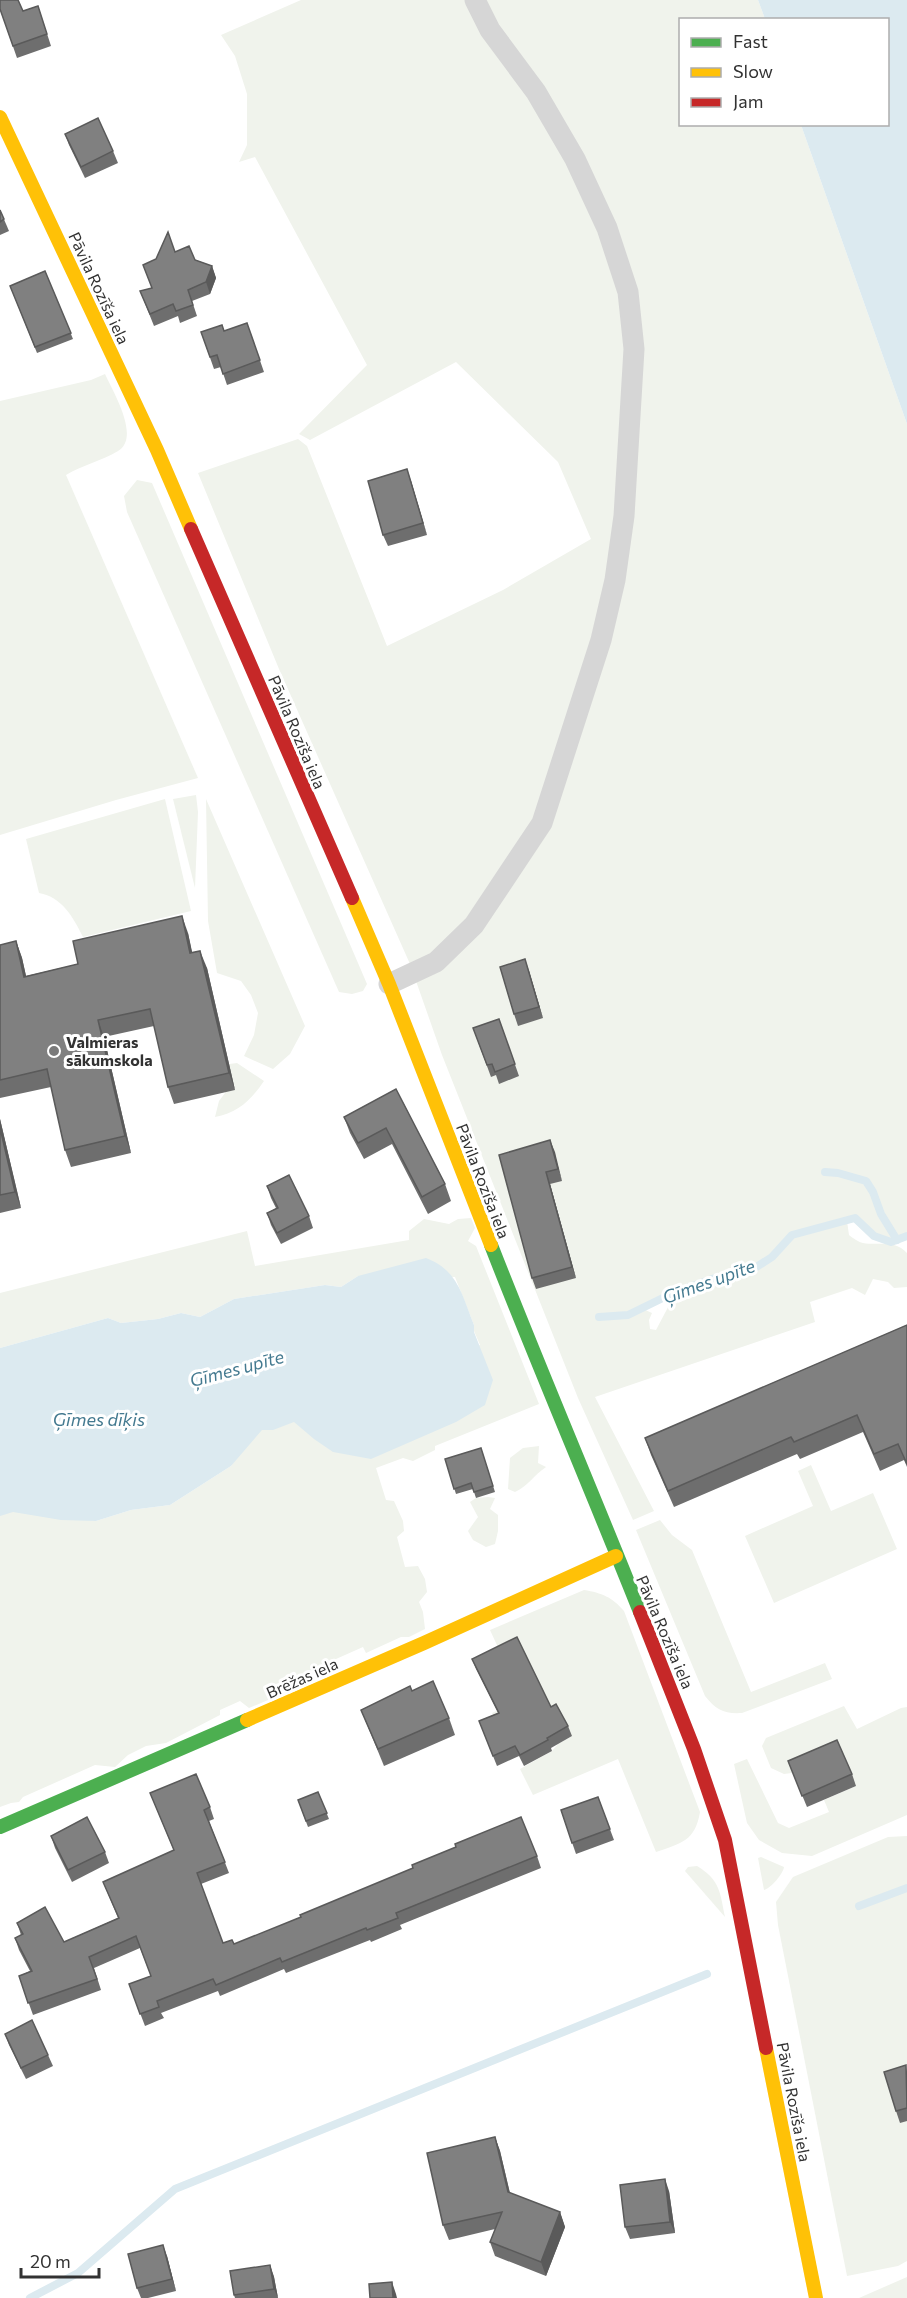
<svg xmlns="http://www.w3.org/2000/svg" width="907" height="2298" font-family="Commissioner,sans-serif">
<rect width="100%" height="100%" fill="#fff"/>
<g fill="#f0f3ec" fill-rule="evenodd">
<path d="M301,0H758L765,19L680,20V124L801,125L907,424V1236L891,1242L874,1236L856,1218L847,1221L849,1235C853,1238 858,1242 863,1243C879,1246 894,1239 907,1253V1287L894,1288L888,1282L873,1279L865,1295L852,1288L810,1302L815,1322L595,1397L654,1511L633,1520L578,1398L442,1055L410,964L279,669L198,473L298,439L307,446L387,646L503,590L591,539L558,462L456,362L310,440L299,434L367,365L255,157L239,162L247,145V94L235,56L221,35ZM676,1292L656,1330L650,1329L649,1320L652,1313L641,1308Z"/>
<path d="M105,374C113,392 141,437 118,451C102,461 82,465 66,475L198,778L116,800L0,835V401L91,380Z"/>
<polygon points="137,480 152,483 367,984 363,991 352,994 339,992 127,512 124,496"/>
<polygon points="196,795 198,812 195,888 173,799"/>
<path d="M165,799L191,911L83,937C73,917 62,897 39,893L26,839Z"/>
<polygon points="206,799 305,1026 290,1054 273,1069 244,1056 254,1035 258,1013 251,995 241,981 217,973 208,921"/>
<path d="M237,1063L264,1081C251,1100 238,1113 215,1117L219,1101L225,1093L229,1064Z"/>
<polygon points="471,1218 475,1228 468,1241 476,1246 539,1404 435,1446 435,1450 413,1461 403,1458 376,1468 386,1500 394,1501 403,1521 404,1531 397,1537 405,1567 418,1566 425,1579 427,1592 419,1602 423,1612 425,1629 409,1637 401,1637 366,1653 363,1647 318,1667 315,1680 249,1708 240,1701 220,1710 220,1715 166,1743 146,1746 128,1755 115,1767 95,1765 23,1797 19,1802 11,1803 0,1807 0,1512 15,1509 96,1521 131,1510 170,1505 231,1466 255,1430 480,1345 474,1331 474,1325 455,1277 358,1276 341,1287 325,1285 234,1299 200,1317 181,1313 158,1319 121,1323 108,1318 0,1348 0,1293 247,1231 255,1266 409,1240 409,1231 424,1219 449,1224 458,1219"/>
<path d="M539,1446L538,1463L546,1467C534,1475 527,1487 515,1492L508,1489L510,1458L523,1448Z"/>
<polygon points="811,1465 831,1511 873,1493 897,1549 774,1603 745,1536 813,1506 798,1471"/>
<polygon points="488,1497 495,1498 490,1509 498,1515 498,1531 495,1544 486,1547 473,1540 468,1531 478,1517 470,1502 476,1498"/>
<path d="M660,1520L672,1535L692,1550L751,1692L825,1663L832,1679L742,1713C724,1714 716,1710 705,1696L636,1530Z"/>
<path d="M584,1590C602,1593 612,1597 624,1611L700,1812C695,1841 682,1843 656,1852L618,1759L533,1795L520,1769L552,1751L558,1744L572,1736L507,1742L492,1713L541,1690L502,1656L490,1630Z"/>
<polygon points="844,1706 857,1729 901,1708 907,1707 907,1815 812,1856 782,1853 759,1840 747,1823 734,1764 747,1759 778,1823 789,1828 829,1812 824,1800 856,1786 792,1773 784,1774 771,1768 762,1746 766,1738"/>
<polygon points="907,1836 907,2261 898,2266 847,2276 778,1925 776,1902 793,1877 888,1837"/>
<path d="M761,1857L784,1867C783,1874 771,1888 764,1890L758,1858Z"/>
<path d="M697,1866C720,1880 720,1892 725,1917L685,1871L688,1867Z"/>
<polygon points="907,2277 907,2298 859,2298"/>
</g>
<g fill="#dceaf0">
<polygon points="758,0 907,0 907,424 801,125 888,124 888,20 765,19"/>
<path d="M426,1258C458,1270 462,1295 474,1325V1332L493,1380L485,1405L456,1422L371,1459L333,1452L314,1439L294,1422L273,1430H262L231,1466L170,1505L131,1510L96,1521L61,1520L13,1512L0,1516V1348L108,1318L121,1323L158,1319L181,1313L200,1317L234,1299L325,1285L341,1287L358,1276Z"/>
</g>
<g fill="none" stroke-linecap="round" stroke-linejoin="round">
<g stroke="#dceaf0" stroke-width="8">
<polyline points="825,1172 838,1173 866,1181 873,1192 881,1214 897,1240"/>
<polyline points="599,1317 628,1315 673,1293 715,1278 747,1273 772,1257 792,1235 855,1218 874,1236 891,1242 907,1236"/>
<polyline points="859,1906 907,1888"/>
<polyline points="30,2298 78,2273 175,2189 707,1974"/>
</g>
<polyline stroke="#d6d6d6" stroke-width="21" points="389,984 436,962 474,925 542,823 601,640 615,580 624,516 634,349 628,292 607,228 575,159 536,92 490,30 475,0"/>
<g stroke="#4caf50" stroke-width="14">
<path d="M491,1245C539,1368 591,1489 640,1612"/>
<polyline points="0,1827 247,1720"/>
</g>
<g stroke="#ffc107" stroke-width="14">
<polyline points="0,117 157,450 191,529"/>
<polyline points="352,898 389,984 491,1245"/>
<polyline points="247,1720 424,1643 616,1556"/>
<polyline points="766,2048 816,2298"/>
</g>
<g stroke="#c62828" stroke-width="14">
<polyline points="191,529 352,898"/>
<polyline points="640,1612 694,1749 725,1840 766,2048"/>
</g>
</g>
<g fill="#6e6e6e">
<polygon points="38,6 51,46 17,58 0,9 23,11"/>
<polygon points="65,134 113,151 118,163 85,178 69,145"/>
<polygon points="0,210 9,231 0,235"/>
<polygon points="175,252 212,266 216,278 210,294 192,301 197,316 180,323 178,316 154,326 140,291 152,288 143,265"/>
<polygon points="45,271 73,339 37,353 10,286"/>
<polygon points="247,323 264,372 227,385 221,367 214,369 201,332 224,331"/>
<polygon points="411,481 427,535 388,546 383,535"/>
<polygon points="188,933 192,953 207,968 235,1090 174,1104 168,1087 154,1026 104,1037 131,1153 71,1167 65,1150 51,1087 0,1098 0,945 16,941 22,958 26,976 78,964"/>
<polygon points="529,971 543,1018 518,1026 514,1014"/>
<polygon points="499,1019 519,1076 499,1084 496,1075 491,1077 473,1028"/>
<polygon points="396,1089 445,1184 451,1201 428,1214 392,1144 364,1159 350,1133 344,1117"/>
<polygon points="0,1119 21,1208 0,1213"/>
<polygon points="550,1140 562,1181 550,1184 576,1278 536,1289 532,1278"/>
<polygon points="267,1186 309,1216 313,1228 281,1244 271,1225 267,1213 276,1208 271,1198"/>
<polygon points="907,1325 907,1467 904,1460 880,1471 863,1432 800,1459 797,1454 674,1507 651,1455 645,1438"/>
<polygon points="481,1448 495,1492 476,1498 473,1489 456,1494 445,1459"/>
<polygon points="472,1659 551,1707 568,1726 572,1736 551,1748 552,1751 524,1766 519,1756 497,1766 479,1721 498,1713 476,1669"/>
<polygon points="412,1691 449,1718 455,1735 384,1766 361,1710"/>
<polygon points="788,1761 852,1774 856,1786 807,1807"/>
<polygon points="318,1792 329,1819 308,1827 298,1800"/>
<polygon points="150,1793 210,1807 214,1819 209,1821 229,1873 201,1884 223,1943 234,1944 537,1856 541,1868 400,1925 402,1929 371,1942 370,1940 286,1973 284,1969 220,1996 218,1991 161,2013 164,2018 145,2026 129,1984 151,1976 140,1948 94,1968 101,1990 33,2015 19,1976 30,1971 19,1950 15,1938 21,1935 17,1923 64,1942 118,1918 103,1882 174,1851"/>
<polygon points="598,1797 614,1840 576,1854 561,1810"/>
<polygon points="51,1836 105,1852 109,1863 72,1882 55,1848"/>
<polygon points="5,2034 48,2055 53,2066 26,2079 9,2045"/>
<polygon points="907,2068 907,2121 900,2123 896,2111"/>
<polygon points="495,2137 500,2151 510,2193 560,2212 565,2227 546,2276 495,2256 490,2242 495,2229 449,2240 443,2225"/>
<polygon points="669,2191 675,2233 630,2239 625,2227"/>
<polygon points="167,2256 176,2291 148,2298 141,2298 137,2288"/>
<polygon points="270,2265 274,2277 278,2298 235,2298 234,2295"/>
</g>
<g fill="#5a5a5a">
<polygon points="212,266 216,278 210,294 206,282"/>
<polygon points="407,469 411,481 427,535 423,523"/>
<polygon points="182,916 188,933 196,970 190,953"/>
<polygon points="16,941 22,958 30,994 24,977"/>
<polygon points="200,951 207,968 235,1090 229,1073"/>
<polygon points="525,959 529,971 543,1018 539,1007"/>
<polygon points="98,1020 104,1037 131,1153 125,1136"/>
<polygon points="0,1119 21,1208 15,1192 0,1128"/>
<polygon points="550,1140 555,1152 562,1181 558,1169"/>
<polygon points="546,1172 550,1184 576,1278 572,1267"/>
<polygon points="495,2137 500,2151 513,2207 508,2192"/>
<polygon points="665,2179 669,2191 675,2233 670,2222"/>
<polygon points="560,2212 565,2227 546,2276 541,2262"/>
<polygon points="163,2245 167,2256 176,2291 172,2279"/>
<polygon points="270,2265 274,2277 278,2298 274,2289"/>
<polygon points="392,2282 396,2294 397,2298 393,2298"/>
</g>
<g fill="#808080" stroke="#5a5a5a" stroke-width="1.5">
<polygon points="0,0 18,0 23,11 38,6 47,34 13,46 0,9"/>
<polygon points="98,118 113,151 81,167 65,134"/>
<polygon points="0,210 4,219 0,222"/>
<polygon points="168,232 175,252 189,246 195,260 212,266 206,282 188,290 193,305 176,311 173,304 150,314 140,291 152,288 143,265 156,259"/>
<polygon points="45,271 71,333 35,347 10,286"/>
<polygon points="247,323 260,360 223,374 217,355 210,357 201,332 222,325 224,331"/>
<polygon points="407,469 423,523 383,535 368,481"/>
<polygon points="182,916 190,953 200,951 229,1073 168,1087 150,1009 98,1020 125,1136 65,1150 47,1069 0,1080 0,945 16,941 24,977 78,964 73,941"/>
<polygon points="525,959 539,1007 514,1014 500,967"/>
<polygon points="499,1019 515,1064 495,1072 492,1064 487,1065 473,1028"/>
<polygon points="396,1089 445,1184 422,1197 386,1128 358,1143 344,1117"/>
<polygon points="0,1128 15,1192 0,1195"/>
<polygon points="550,1140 558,1169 546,1172 572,1267 532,1278 499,1155"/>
<polygon points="289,1175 309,1216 277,1233 267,1213 278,1208 267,1186"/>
<polygon points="907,1325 907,1464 898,1444 874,1454 857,1415 794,1442 791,1437 668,1491 645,1438"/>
<polygon points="481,1448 493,1486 474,1492 471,1483 454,1489 445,1459"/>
<polygon points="517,1637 551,1707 556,1704 568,1726 547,1738 548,1740 520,1755 515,1746 493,1756 479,1721 499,1713 472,1659"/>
<polygon points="433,1681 449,1718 378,1749 361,1710 410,1686 412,1691"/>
<polygon points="837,1740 852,1774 802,1796 788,1761"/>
<polygon points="196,1774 210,1807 204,1810 225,1862 197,1873 223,1943 232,1940 234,1944 301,1917 300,1915 413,1868 412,1865 456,1847 455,1844 521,1817 537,1856 396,1913 398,1918 367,1930 366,1928 282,1962 280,1958 216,1985 213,1979 157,2001 159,2007 140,2014 129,1984 151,1976 136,1936 89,1957 97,1979 28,2003 19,1976 32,1971 15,1938 23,1934 17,1923 45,1907 64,1942 119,1918 103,1882 174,1850 150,1793"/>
<polygon points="318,1792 327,1813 306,1821 298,1800"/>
<polygon points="598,1797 610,1829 572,1843 561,1810"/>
<polygon points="87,1817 105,1852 68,1870 51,1836"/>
<polygon points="32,2020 48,2055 21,2068 5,2034"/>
<polygon points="906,2065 907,2108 896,2111 884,2072"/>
<polygon points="495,2137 508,2192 560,2212 541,2262 490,2242 502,2212 443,2225 427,2153"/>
<polygon points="665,2179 670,2222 625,2227 620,2185"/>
<polygon points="163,2245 172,2279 137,2288 128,2254"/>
<polygon points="270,2265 274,2289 234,2295 230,2271"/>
<polygon points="392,2282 393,2298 370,2298 369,2284"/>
</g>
<circle fill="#7a7a7a" stroke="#fff" stroke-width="2" cx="54" cy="1051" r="6"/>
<g text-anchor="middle" stroke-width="6" stroke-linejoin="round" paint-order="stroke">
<g font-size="16" fill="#323232" stroke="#fff">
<text transform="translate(99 288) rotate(65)" y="6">Pāvila Rozīša iela</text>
<text transform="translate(297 732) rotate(67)" y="6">Pāvila Rozīša iela</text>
<text transform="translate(483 1181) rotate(69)" y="6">Pāvila Rozīša iela</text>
<text transform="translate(665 1632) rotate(67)" y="6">Pāvila Rozīša iela</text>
<text transform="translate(302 1678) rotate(-24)" y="6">Brēžas iela</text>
<text transform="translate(794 2102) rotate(79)" y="6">Pāvila Rozīša iela</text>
</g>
<g font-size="16" font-weight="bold" fill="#323232" stroke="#fff" text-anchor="start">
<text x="66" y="1048">Valmieras<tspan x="66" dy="18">sākumskola</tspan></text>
</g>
<g font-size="18" font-style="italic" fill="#447a90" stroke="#fff">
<text transform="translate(709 1282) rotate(-20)" y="6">Ģīmes upīte</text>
<text transform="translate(237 1369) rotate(-15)" y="6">Ģīmes upīte</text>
<text x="99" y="1426">Ģīmes dīķis</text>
</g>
</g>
<rect x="679" y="18" width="210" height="108" fill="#ffffff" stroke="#adadad" stroke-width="1.5"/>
<rect x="691" y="38" width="30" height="9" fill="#4caf50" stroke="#adadad" stroke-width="1.5"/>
<text x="733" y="48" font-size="18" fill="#323232">Fast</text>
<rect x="691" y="68" width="30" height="9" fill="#ffc107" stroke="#adadad" stroke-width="1.5"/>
<text x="733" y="78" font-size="18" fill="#323232">Slow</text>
<rect x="691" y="98" width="30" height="9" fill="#c62828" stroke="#adadad" stroke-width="1.5"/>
<text x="733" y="108" font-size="18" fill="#323232">Jam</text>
<path d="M21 2268v9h78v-9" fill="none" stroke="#323232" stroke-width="3"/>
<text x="30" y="2268" font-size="18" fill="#323232" stroke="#ffffff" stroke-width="4.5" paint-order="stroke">20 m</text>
</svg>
